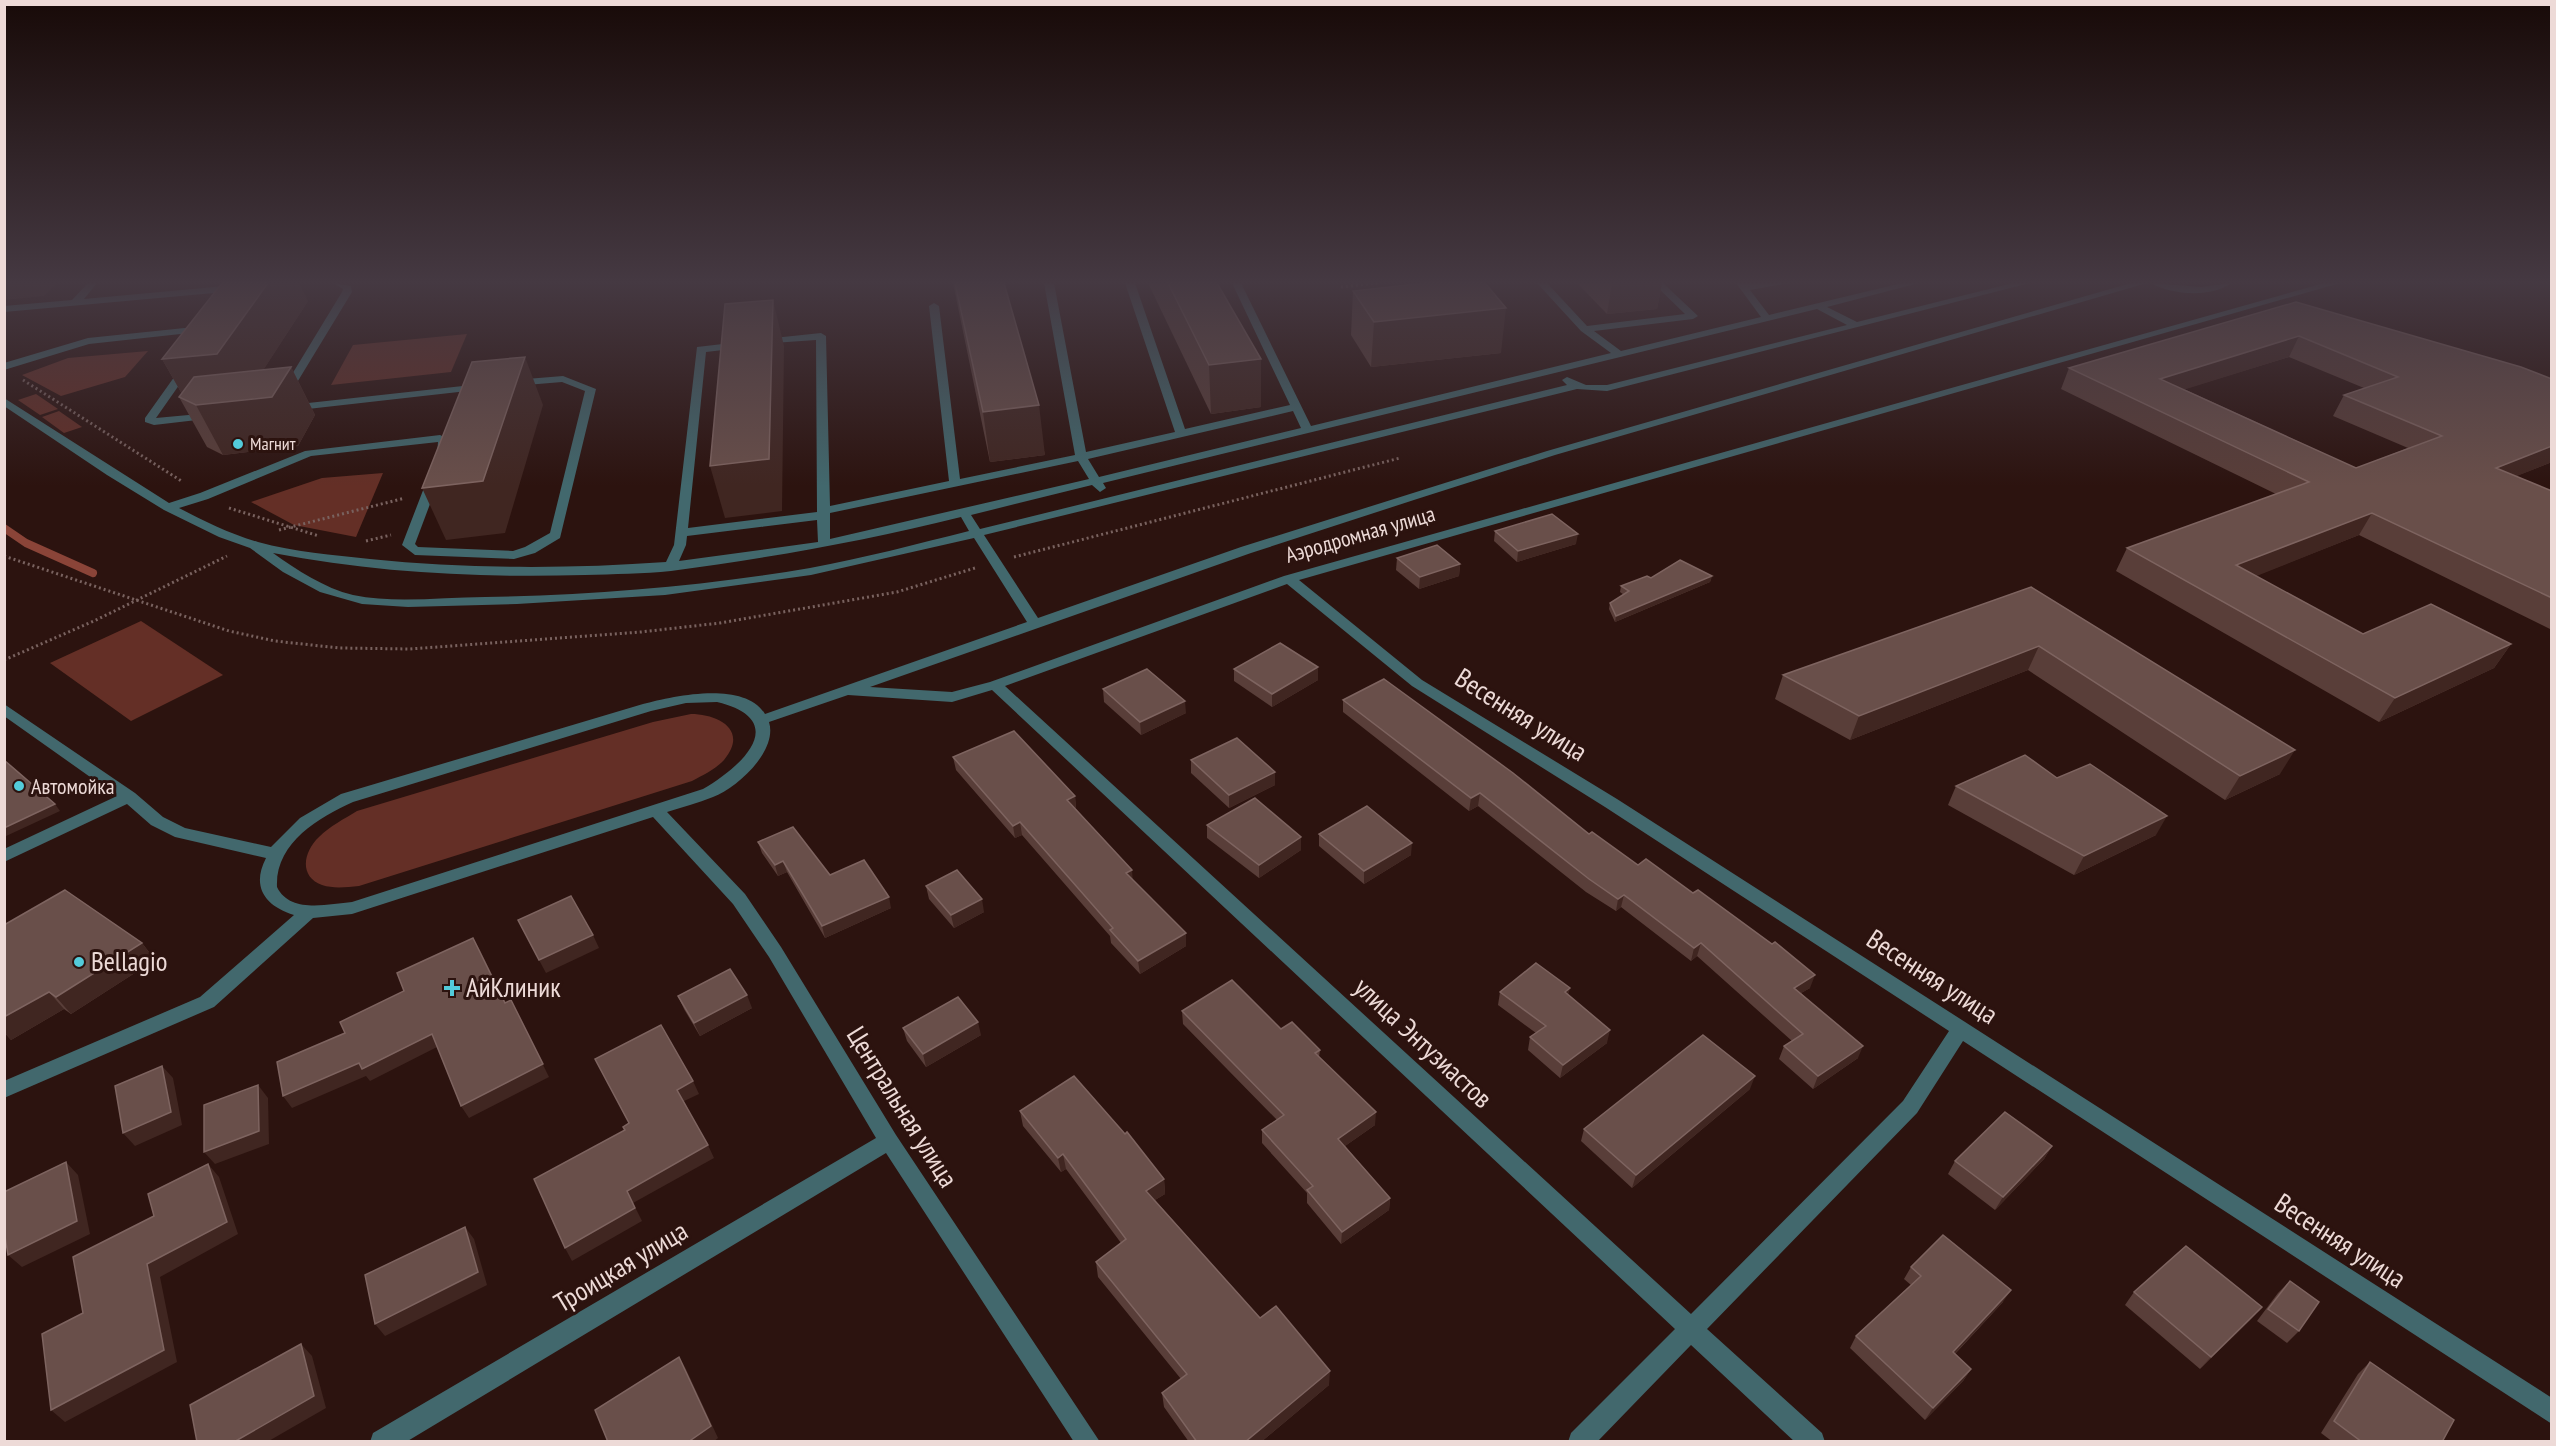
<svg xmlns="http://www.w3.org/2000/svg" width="2556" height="1446" font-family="'PT Sans Narrow',sans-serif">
<rect width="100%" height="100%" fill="#2c130f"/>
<g fill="#642f26">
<polygon points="467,334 451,372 331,385 353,345"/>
<polygon points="148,351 125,377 61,396 22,375 68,358"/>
<polygon points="36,394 58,409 40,415 18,400"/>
<polygon points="59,411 82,427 64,433 42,417"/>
<polygon points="383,473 356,537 294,525 251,502 322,478"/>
<polygon points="141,621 223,675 131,721 50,663"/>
<path d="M691,714C718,714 749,730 724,760C716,769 703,775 692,781L359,886C347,887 334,889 322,885C298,876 304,851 319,837C330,826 344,819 357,811L653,722Z"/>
</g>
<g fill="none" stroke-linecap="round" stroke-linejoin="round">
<polyline stroke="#8a4438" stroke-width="8" points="4,528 26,543 93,573"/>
<g stroke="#79625f" stroke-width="3" stroke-dasharray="2 3" stroke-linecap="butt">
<polyline points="1341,287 1377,283"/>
<polyline points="23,380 183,482"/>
<polyline points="229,508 319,536"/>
<polyline points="279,530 405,498"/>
<polyline points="366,541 391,535"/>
<polyline points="4,556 229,631 275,641 339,648 410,649 641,632 720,623 897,592 975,568"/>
<polyline points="1014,557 1400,458"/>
<polyline points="4,660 94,621 227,556"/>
</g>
<g fill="#42686d" fill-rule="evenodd">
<polygon points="88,283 97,283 84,299 236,285 241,288 236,291 4,312 4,306 72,300"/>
<polygon points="333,283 351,286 352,292 290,394 281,396 280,394 342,292 343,289"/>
<path d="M1044,283H1054L1086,452L1175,432L1125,283H1135L1185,429L1290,405L1232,283H1241L1311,426L1611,353L1581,331L1537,283H1547L1587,326L1685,314L1653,283H1663L1698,316L1693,319L1594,331L1621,351L1761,317L1736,283H1789L1750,290L1769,315L1902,283H1919L1827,307L1857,322L2013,283H2030L1607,391L1577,389L984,535L1038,618L1241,547L1547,451L2131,283H2147L1555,455L1417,499L1251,553L870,687L952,692L990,682L1284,576L2324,283H2340L1299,580L1422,680L1617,799L2552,1398V1424L1963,1041L1917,1113L1707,1329L1822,1433L1825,1442H1795L1691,1345L1597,1442H1568L1571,1433L1675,1329L992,690L952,702L848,695L769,722C778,751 737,788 713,797C698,803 682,807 667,812L745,894L781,947L896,1135L1100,1442H1074L886,1153L406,1442H370L373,1433L876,1138L769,957L733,904L653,817L352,914L313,918L214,1007L4,1098V1081L200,997L294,915C265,906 251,887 266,858L175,837L151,825L127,804L4,862V849L117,796L4,716V704L135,793L163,817L185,828L271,847L300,818L341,794L643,704C673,696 744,680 765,714L1027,622L974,538L811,575L665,595L517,604L408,607L362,604L320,592L283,572L250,548L219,537L164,510L107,475L4,406V398L169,503L200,493L305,451L440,435L452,441L449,455L443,458L437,455L438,442L311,456L208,499L179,508C204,521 230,534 258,542C294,552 333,555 370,559C469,569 567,569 666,562L674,545L697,347L740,342L745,345L740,348L706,352L688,528L817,512L816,340L760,344V340L764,339L821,333L826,336L830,506L949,481L929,306L934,303L939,306L960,479L1075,455ZM1817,309L1847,325L1607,385H1586L1567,377L1562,380L1567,385L980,529L971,515L1092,485L1100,492L1106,488L1103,483ZM1293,411L1301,428L1099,477L1088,459ZM1078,461L1089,479L830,539V513ZM961,517L969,531C917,544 864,558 810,568C703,586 594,595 485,597C442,597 396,604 353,595C324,588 297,570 273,553C376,573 481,578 585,575C613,574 644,574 671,571C769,558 865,541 961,517ZM817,520L818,542L679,561L686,545L687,536ZM1287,584L1412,686L1605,807L1949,1031L1903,1101L1691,1314L1005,686ZM717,702C791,720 743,766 703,789L352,902C328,904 290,914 277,887C275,843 318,818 353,802L651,711L686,703Z"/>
<path d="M2151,283L2201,287L2231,283C2212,298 2171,295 2151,283Z"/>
<polygon points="204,326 208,327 208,331 89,344 4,370 4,363 88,338"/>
<polygon points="186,365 191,368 156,418 210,413 214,414 214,418 154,425 145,422 145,418 182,366"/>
<polygon points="563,376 596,389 560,538 535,553 514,559 415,555 402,545 427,480 433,476 439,480 415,544 418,547 513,551 525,547 550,533 585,391 562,382 514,386 509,383 514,380"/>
<polygon points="481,384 486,387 485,389 290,411 285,408 290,405"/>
</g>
</g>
<g fill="#593e39" fill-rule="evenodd">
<polygon points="953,283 1004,283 1045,455 990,462"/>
<polygon points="1148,283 1217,283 1261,407 1211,414"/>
<polygon points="1577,283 1662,283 1657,309 1607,314"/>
<polygon points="1353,291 1501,353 1371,367 1351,335"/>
<polygon points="308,301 263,370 291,367 315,415 298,446 223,455 207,447 179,397 182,394 162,359"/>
<path d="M2296,302L2552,379V462L2516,476L2552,491V630L2359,535L2255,576L2363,634L2511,644L2494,668L2379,722L2116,571L2127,548L2276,494L2061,389L2069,368ZM2289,357L2364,388L2344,395L2333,416L2408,448L2356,468L2184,389Z"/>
<polygon points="1495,531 1576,544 1517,562 1494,541"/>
<polygon points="1397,558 1460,564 1459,576 1419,589 1396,570"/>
<polygon points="1712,576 1710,582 1615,622 1609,609 1610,603 1624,595 1620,592 1621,586 1651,578"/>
<polygon points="2031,587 2280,774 2225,800 2028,670 1850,740 1775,699 1783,675"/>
<polygon points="1234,669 1318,680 1272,707 1234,681"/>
<polygon points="1103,689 1186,713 1141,735 1104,702"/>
<polygon points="1343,700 1589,834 1810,988 1801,993 1858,1058 1813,1089 1779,1059 1784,1046 1792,1041 1697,956 1691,961 1621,907 1616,911 1586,892 1478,806 1469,811 1343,712"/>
<polygon points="953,757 1075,796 1076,809 1186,946 1140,974 1111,943 1110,936 1022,835 1015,838 956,770"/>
<polygon points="1191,760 1275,772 1275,785 1229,808 1191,773"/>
<polygon points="2057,778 2156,835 2074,875 1948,805 1956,786"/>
<polygon points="1207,825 1301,850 1259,878 1207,838"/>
<polygon points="1319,834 1411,855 1364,884 1319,846"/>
<polygon points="758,842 830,875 891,908 825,938 787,872 778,876 762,853"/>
<polygon points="926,886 984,912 954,928 929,899"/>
<polygon points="4,925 142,943 155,960 71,1014 64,1009 11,1040 4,1032"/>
<polygon points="1500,992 1568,995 1607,1043 1560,1078 1528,1050 1530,1037 1536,1033 1498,1005"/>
<polygon points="678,996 752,1008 700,1036 684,1009"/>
<polygon points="1182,1011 1281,1029 1320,1050 1319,1057 1375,1125 1345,1146 1390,1198 1389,1210 1341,1244 1307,1203 1307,1193 1262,1143 1262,1130 1277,1120 1183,1024"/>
<polygon points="903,1028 981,1035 926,1067 907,1041"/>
<polygon points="1750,1089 1632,1188 1581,1141 1584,1129"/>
<polygon points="1020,1111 1164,1179 1165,1194 1155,1200 1260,1318 1329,1385 1261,1442 1189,1442 1164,1407 1162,1393 1181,1379 1098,1277 1096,1262 1121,1243 1066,1169 1061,1172 1023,1126"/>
<polygon points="2052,1146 2044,1159 1995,1210 1948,1174 1955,1161"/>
<polygon points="1911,1267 2003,1302 1955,1354 1971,1369 1963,1381 1925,1420 1850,1348 1856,1336 1911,1285 1904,1279"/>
<polygon points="2290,1281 2299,1331 2287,1343 2257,1321 2278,1293"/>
<polygon points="2134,1292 2262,1307 2251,1319 2200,1369 2125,1305"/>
<polygon points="2370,1362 2442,1442 2333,1442 2321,1433 2358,1374"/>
</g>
<g fill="#402621">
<polygon points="4,283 57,283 44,296 4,300"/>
<polygon points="268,283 299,283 308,301 244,400 291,367 315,415 298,446 223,455 196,405 185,399 162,359"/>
<polygon points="1612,283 1662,283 1657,309 1607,314"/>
<polygon points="773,300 784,346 782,511 725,518 710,466"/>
<polygon points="1506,308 1501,353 1371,367 1374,322"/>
<polygon points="2299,336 2289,357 2151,400 2160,379"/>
<polygon points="525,357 543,405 505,533 446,540 422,488"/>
<polygon points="1261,359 1261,407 1211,414 1209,365"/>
<polygon points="1039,405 1045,455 990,462 983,412"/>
<polygon points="2552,446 2552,462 2482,490 2496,468"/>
<polygon points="2372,513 2359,535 2224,589 2236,565"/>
<polygon points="1578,534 1576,544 1517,562 1518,551"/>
<polygon points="1460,564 1459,576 1419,589 1420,577"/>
<polygon points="1712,576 1710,582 1615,622 1616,616"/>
<polygon points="2511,644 2494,668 2379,722 2395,698"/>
<polygon points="2039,646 2028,670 1850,740 1859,716"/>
<polygon points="1318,667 1318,680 1272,707 1272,694"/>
<polygon points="1185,701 1186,713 1141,735 1140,722"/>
<polygon points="2295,750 2280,774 2225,800 2240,776"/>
<polygon points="1275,772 1275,785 1229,808 1229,795"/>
<polygon points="1480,793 1478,806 1469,811 1471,798"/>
<polygon points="1075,796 1076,809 1069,813 1067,800"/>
<polygon points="55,804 60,811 4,837 4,828"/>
<polygon points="2167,816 2156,835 2074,875 2084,856"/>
<polygon points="1020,822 1022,835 1015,838 1013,826"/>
<polygon points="1301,837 1301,850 1259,878 1259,865"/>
<polygon points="1412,843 1411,855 1364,884 1364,871"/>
<polygon points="783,861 787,872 778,876 775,865"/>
<polygon points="1132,870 1133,883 1126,873"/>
<polygon points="1624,895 1621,907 1616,911 1618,899"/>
<polygon points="889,897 891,908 825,938 822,926"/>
<polygon points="982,899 984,912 954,928 951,915"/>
<polygon points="1186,933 1186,946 1140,974 1138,961"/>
<polygon points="593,935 599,948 546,973 539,960"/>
<polygon points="473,938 480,950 512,1015 505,1003"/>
<polygon points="142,943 155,960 71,1014 56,997"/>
<polygon points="1701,943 1697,956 1691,961 1694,948"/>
<polygon points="1815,975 1810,988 1789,1000 1794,988"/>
<polygon points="1570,988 1567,1000 1565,992"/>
<polygon points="49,992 64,1009 11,1040 4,1032 4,1017"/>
<polygon points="747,995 752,1008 700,1036 694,1023"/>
<polygon points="511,1000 549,1077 469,1118 461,1106"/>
<polygon points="978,1022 981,1035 926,1067 923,1054"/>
<polygon points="1610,1030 1607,1043 1560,1078 1563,1065"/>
<polygon points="432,1034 439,1046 370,1081 366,1076 292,1108 283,1096 359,1063"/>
<polygon points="1863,1046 1858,1058 1813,1089 1818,1076"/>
<polygon points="162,1066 173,1078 182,1125 135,1146 123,1133"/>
<polygon points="1755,1076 1750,1089 1632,1188 1636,1175"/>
<polygon points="693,1081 699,1094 682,1102 677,1090"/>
<polygon points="258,1085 268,1098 269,1144 215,1164 204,1152"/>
<polygon points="1376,1112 1375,1125 1338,1151 1338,1139"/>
<polygon points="708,1145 714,1158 633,1203 642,1221 572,1261 565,1248 627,1191"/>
<polygon points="2052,1146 2044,1159 1995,1210 2003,1197"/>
<polygon points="1063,1154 1066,1169 1061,1172 1058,1158"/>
<polygon points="66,1162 78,1175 90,1234 22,1267 8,1255"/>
<polygon points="208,1164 219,1177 238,1234 160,1277 177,1362 65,1422 51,1410 147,1264"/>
<polygon points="1164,1179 1165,1194 1147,1205 1146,1191"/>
<polygon points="1390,1198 1389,1210 1341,1244 1342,1232"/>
<polygon points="465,1227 474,1239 487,1285 385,1336 375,1324"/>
<polygon points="2011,1290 2003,1302 1945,1364 1953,1352"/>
<polygon points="2262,1307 2251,1319 2200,1369 2211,1357"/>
<polygon points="301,1344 312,1356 326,1408 267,1442 234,1442"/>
<polygon points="679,1357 686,1369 718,1438 713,1442 688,1442"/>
<polygon points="1971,1369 1963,1381 1925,1420 1933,1408"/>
<polygon points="1330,1371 1329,1385 1261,1442 1245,1442"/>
</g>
<g fill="#694f4a" stroke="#7e6460" stroke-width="1.5" fill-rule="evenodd">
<polygon points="222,283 268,283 217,354 162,359"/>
<polygon points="955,283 1004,283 1039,405 983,412"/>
<polygon points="1168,283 1217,283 1261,359 1209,365"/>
<polygon points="1425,283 1485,283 1506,308 1374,322 1353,291"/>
<polygon points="773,300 769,459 710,466 725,304"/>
<path d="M2296,302L2521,367L2552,379V446L2496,468L2552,491V598L2372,513L2236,565L2363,634L2431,604L2511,644L2395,698L2127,548L2309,482L2069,368ZM2299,336L2398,377L2344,395L2442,436L2356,468L2160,379Z"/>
<polygon points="525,357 483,481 422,488 472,362"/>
<polygon points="291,367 272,397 196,405 179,397 194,377"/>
<polygon points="1552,514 1578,534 1518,551 1495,531"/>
<polygon points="1437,545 1460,564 1420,577 1397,558"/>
<polygon points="1680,560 1712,576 1616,616 1610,603 1629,591 1621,586 1647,576 1651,578"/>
<polygon points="2031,587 2295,750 2240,776 2039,646 1859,716 1783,675"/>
<polygon points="1280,643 1318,667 1272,694 1234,669"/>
<polygon points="1147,669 1185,701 1140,722 1103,689"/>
<polygon points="1384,679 1513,773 1589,834 1592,832 1638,865 1646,859 1693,893 1698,890 1772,944 1775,942 1815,975 1794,988 1863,1046 1818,1076 1784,1046 1803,1034 1701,943 1694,948 1624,895 1618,899 1589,879 1480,793 1471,798 1343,700"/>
<polygon points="1014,731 1075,796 1067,800 1132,870 1126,873 1186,933 1138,961 1110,930 1113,928 1020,822 1013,826 953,757"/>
<polygon points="1237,738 1275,772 1229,795 1191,760"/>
<polygon points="2025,755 2057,778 2090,764 2167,816 2084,856 1956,786"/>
<polygon points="4,760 55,804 4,828"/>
<polygon points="1255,798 1301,837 1259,865 1207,825"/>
<polygon points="1367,806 1412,843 1364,871 1319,834"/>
<polygon points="793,827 830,875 864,860 889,897 822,926 783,861 775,865 758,842"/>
<polygon points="957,870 982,899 951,915 926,886"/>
<polygon points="65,890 142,943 56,997 49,992 4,1017 4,925"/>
<polygon points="571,896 593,935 539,960 518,920"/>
<polygon points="473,938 505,1003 511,1000 543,1064 461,1106 432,1034 362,1069 359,1063 283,1096 277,1062 345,1033 340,1022 404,991 397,973"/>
<polygon points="1536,963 1570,988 1565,992 1610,1030 1563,1065 1530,1037 1546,1026 1500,992"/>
<polygon points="730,969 747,995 694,1023 678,996"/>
<polygon points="1232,980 1281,1029 1292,1022 1320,1050 1315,1053 1376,1112 1338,1139 1390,1198 1342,1232 1307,1190 1313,1186 1262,1130 1284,1115 1182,1011"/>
<polygon points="958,997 978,1022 923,1054 903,1028"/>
<polygon points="661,1025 693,1081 677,1090 708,1145 627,1191 635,1208 565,1248 534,1179 625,1130 623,1127 629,1123 595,1059"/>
<polygon points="1703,1035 1755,1076 1636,1175 1584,1129"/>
<polygon points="162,1066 171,1112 123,1133 115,1086"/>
<polygon points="1074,1076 1125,1134 1127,1132 1164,1179 1146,1191 1260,1318 1276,1306 1330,1371 1245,1442 1197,1442 1162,1393 1187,1374 1096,1262 1126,1239 1063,1154 1058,1158 1020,1111"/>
<polygon points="258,1085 259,1131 204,1152 204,1105"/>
<polygon points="2005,1112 2052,1146 2003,1197 1955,1161"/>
<polygon points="66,1162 77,1221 8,1255 4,1230 4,1192"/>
<polygon points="208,1164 227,1222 147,1264 164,1350 51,1410 42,1334 83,1313 73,1257 154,1216 148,1194"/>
<polygon points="465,1227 478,1272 375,1324 365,1275"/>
<polygon points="1943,1235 2011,1290 1953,1352 1971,1369 1933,1408 1856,1336 1921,1276 1911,1267"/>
<polygon points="2186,1246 2262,1307 2211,1357 2134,1292"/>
<polygon points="2290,1281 2319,1302 2299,1331 2268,1309"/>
<polygon points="301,1344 314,1396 234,1442 197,1442 190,1405"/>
<polygon points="679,1357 711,1426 688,1442 608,1442 595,1410"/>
<polygon points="2370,1362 2454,1420 2442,1442 2362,1442 2334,1421"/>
</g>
<linearGradient id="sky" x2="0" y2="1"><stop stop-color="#180a08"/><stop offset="0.58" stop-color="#453942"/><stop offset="1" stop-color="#453942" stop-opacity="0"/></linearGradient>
<rect width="2556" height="486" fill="url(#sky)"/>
<g fill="#53cbda" stroke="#2c130f" stroke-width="2">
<circle cx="238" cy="444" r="6"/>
<circle cx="19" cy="786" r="6"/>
<circle cx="79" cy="962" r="6"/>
<path d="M449 979h6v6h6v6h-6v6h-6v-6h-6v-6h6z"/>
</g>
<g text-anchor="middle" stroke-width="6" stroke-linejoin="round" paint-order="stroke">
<g font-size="18" fill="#eddad7" stroke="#2c130f" text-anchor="start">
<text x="250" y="450">Магнит</text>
</g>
<g font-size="22" fill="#eddad7" stroke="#2c130f">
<text transform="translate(1360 534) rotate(-16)" y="8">Аэродромная улица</text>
</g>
<g font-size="22" fill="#eddad7" stroke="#2c130f" text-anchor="start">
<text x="31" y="794">Автомойка</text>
</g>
<g font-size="27" fill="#eddad7" stroke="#2c130f">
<text transform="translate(1521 715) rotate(32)" y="9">Весенняя улица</text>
<text transform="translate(1932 977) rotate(33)" y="9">Весенняя улица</text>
<text transform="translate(1423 1043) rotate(43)" y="9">улица Энтузиастов</text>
<text transform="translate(902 1107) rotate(58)" y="9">Центральная улица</text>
<text transform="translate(2340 1241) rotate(33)" y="9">Весенняя улица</text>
<text transform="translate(621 1267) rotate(-31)" y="9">Троицкая улица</text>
</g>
<g font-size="27" fill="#eddad7" stroke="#2c130f" text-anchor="start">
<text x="91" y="971">Bellagio</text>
<text x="466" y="997">АйКлиник</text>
</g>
</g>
<rect width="2556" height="1446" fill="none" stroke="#eddad7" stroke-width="12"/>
</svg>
